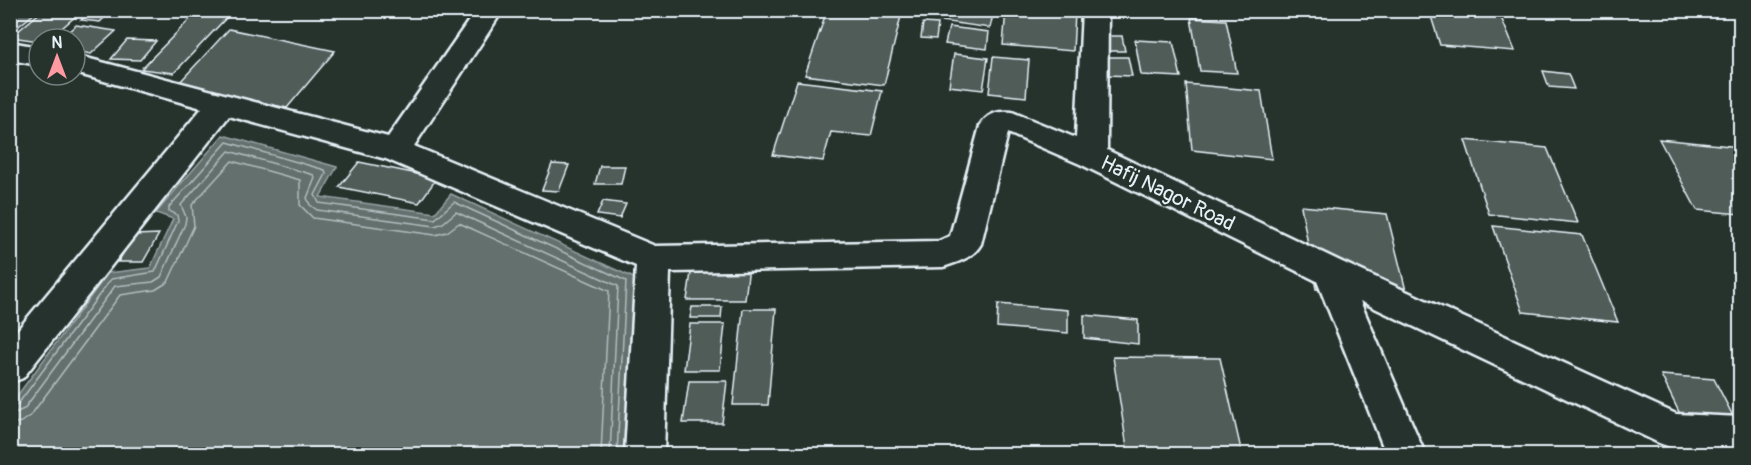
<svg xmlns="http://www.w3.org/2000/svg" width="1751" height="465" font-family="Pangolin,sans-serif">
<rect width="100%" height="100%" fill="#26332d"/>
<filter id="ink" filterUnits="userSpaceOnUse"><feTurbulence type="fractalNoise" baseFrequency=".0167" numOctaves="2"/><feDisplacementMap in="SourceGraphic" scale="12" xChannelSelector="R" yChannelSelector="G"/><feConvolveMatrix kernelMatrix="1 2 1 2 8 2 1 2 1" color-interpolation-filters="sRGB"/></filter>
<g filter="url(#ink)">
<polygon fill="#636f6d" stroke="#98a3a5" stroke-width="1.5" points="223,135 337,167 320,197 435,213 451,194 634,278 623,454 11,454 11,404 108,273 150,268 173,219 156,213"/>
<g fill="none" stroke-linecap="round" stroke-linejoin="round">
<g stroke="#b3bdc0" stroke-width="1.5">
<polyline points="10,407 18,404 111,279 155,272 178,221 177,215 169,211 169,207 227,142 325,170 326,174 315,195 319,203 435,219 454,202 626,281 617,454"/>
<polyline points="10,415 24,409 115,286 153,282 161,277 185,224 186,217 181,205 229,151 314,175 315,178 307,198 310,205 317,210 435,226 443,223 456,212 618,286 610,454"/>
<polyline points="10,424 21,422 31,415 120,295 155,290 168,282 194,226 192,205 232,161 300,180 300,205 313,218 435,235 447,232 459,223 609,291 601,454"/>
</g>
</g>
<g fill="#505c59" stroke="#e8f1f8" stroke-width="1.5">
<polygon points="13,10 19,10 35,13 10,33 10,12"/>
<polygon points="43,10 77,15 49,39 39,39 39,41 11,37"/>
<polygon points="91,10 112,10 100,22 81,20"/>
<polygon points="827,10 901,16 884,85 805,75"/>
<polygon points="930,10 994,10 990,28 927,19"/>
<polygon points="1006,10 1075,13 1073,51 1003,45"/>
<polygon points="1429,10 1498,10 1515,51 1440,45"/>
<polygon points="195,14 227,17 174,73 141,69"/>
<polygon points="1191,18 1226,20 1237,73 1200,71"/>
<polygon points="923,23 938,24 936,39 921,38"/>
<polygon points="76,25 116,31 91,54 75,51 75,39 60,39"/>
<polygon points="949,27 989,32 987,49 945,44"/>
<polygon points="229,29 335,51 287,108 179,83"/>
<polygon points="1104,36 1122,36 1125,51 1106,51"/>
<polygon points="127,40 156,41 140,60 111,59"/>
<polygon points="1135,40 1173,42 1181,77 1141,75"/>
<polygon points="954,54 988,58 983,90 949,86"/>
<polygon points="993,57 1029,60 1026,97 989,93"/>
<polygon points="1104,57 1128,57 1132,76 1107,75"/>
<polygon points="1543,71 1568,74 1574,89 1549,87"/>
<polygon points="797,81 882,91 871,136 831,132 823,161 773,155"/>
<polygon points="1186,84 1261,91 1272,159 1192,150"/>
<polygon points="1659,139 1740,147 1740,214 1697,210"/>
<polygon points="1465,140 1547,148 1578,223 1489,214"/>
<polygon points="359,162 437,178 419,203 339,187"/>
<polygon points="552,164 569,165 559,191 542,190"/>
<polygon points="600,166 625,166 621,184 595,184"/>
<polygon points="603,201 626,204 620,218 597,215"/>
<polygon points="1301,206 1387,214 1408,299 1316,289"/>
<polygon points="1493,226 1582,235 1618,322 1523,312"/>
<polygon points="159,234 143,262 118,262 134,235"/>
<polygon points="692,266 749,266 745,300 687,300"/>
<polygon points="998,304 1068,310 1068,333 997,327"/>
<polygon points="692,307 722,307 721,318 690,318"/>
<polygon points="743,309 776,309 768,405 733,405"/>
<polygon points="1084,315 1138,320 1138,344 1084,338"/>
<polygon points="690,324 725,324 720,370 684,370"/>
<polygon points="1113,357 1220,358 1242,454 1128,454"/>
<polygon points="1661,375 1714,379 1734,418 1680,414"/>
<polygon points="689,381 727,381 722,423 683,423"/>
</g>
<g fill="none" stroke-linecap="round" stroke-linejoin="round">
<g stroke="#e8f1f8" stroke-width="5">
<g id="minor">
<path d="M476,10H503L414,146L655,246L939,241L950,236L980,126C988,113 998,111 1012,112L1076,138L1082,10H1108L1107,150L1342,262L1676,414L1740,417V451L1673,448L1659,443L1360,301L1425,454H1386L1317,281L1080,164L1008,133L981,244C973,258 958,262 943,267L670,272L664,454H625L636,266L386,159L229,116L23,378L10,383V339L202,108L75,73V55L388,137Z"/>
<polygon points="10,42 39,47 39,65 10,60"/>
</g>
</g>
<use href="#minor" fill="#26332d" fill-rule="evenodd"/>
</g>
</g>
<g text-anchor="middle" stroke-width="4.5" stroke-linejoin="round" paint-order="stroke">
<g font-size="21" fill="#e8f1f8" stroke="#26332d">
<text transform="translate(1168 193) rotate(26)" y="7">Hafij Nagor Road</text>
</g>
</g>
<rect width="1751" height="465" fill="none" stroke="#26332d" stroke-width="36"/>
<rect x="18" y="18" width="1715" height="429" fill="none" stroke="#e8f1f8" stroke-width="2" filter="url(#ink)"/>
<g transform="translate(57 57)"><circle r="28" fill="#26332d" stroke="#747f7e" stroke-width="1.5"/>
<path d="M0-4.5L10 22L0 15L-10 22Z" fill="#ff9aa2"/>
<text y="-9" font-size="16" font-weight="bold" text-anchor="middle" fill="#e8f1f8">N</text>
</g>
</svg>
